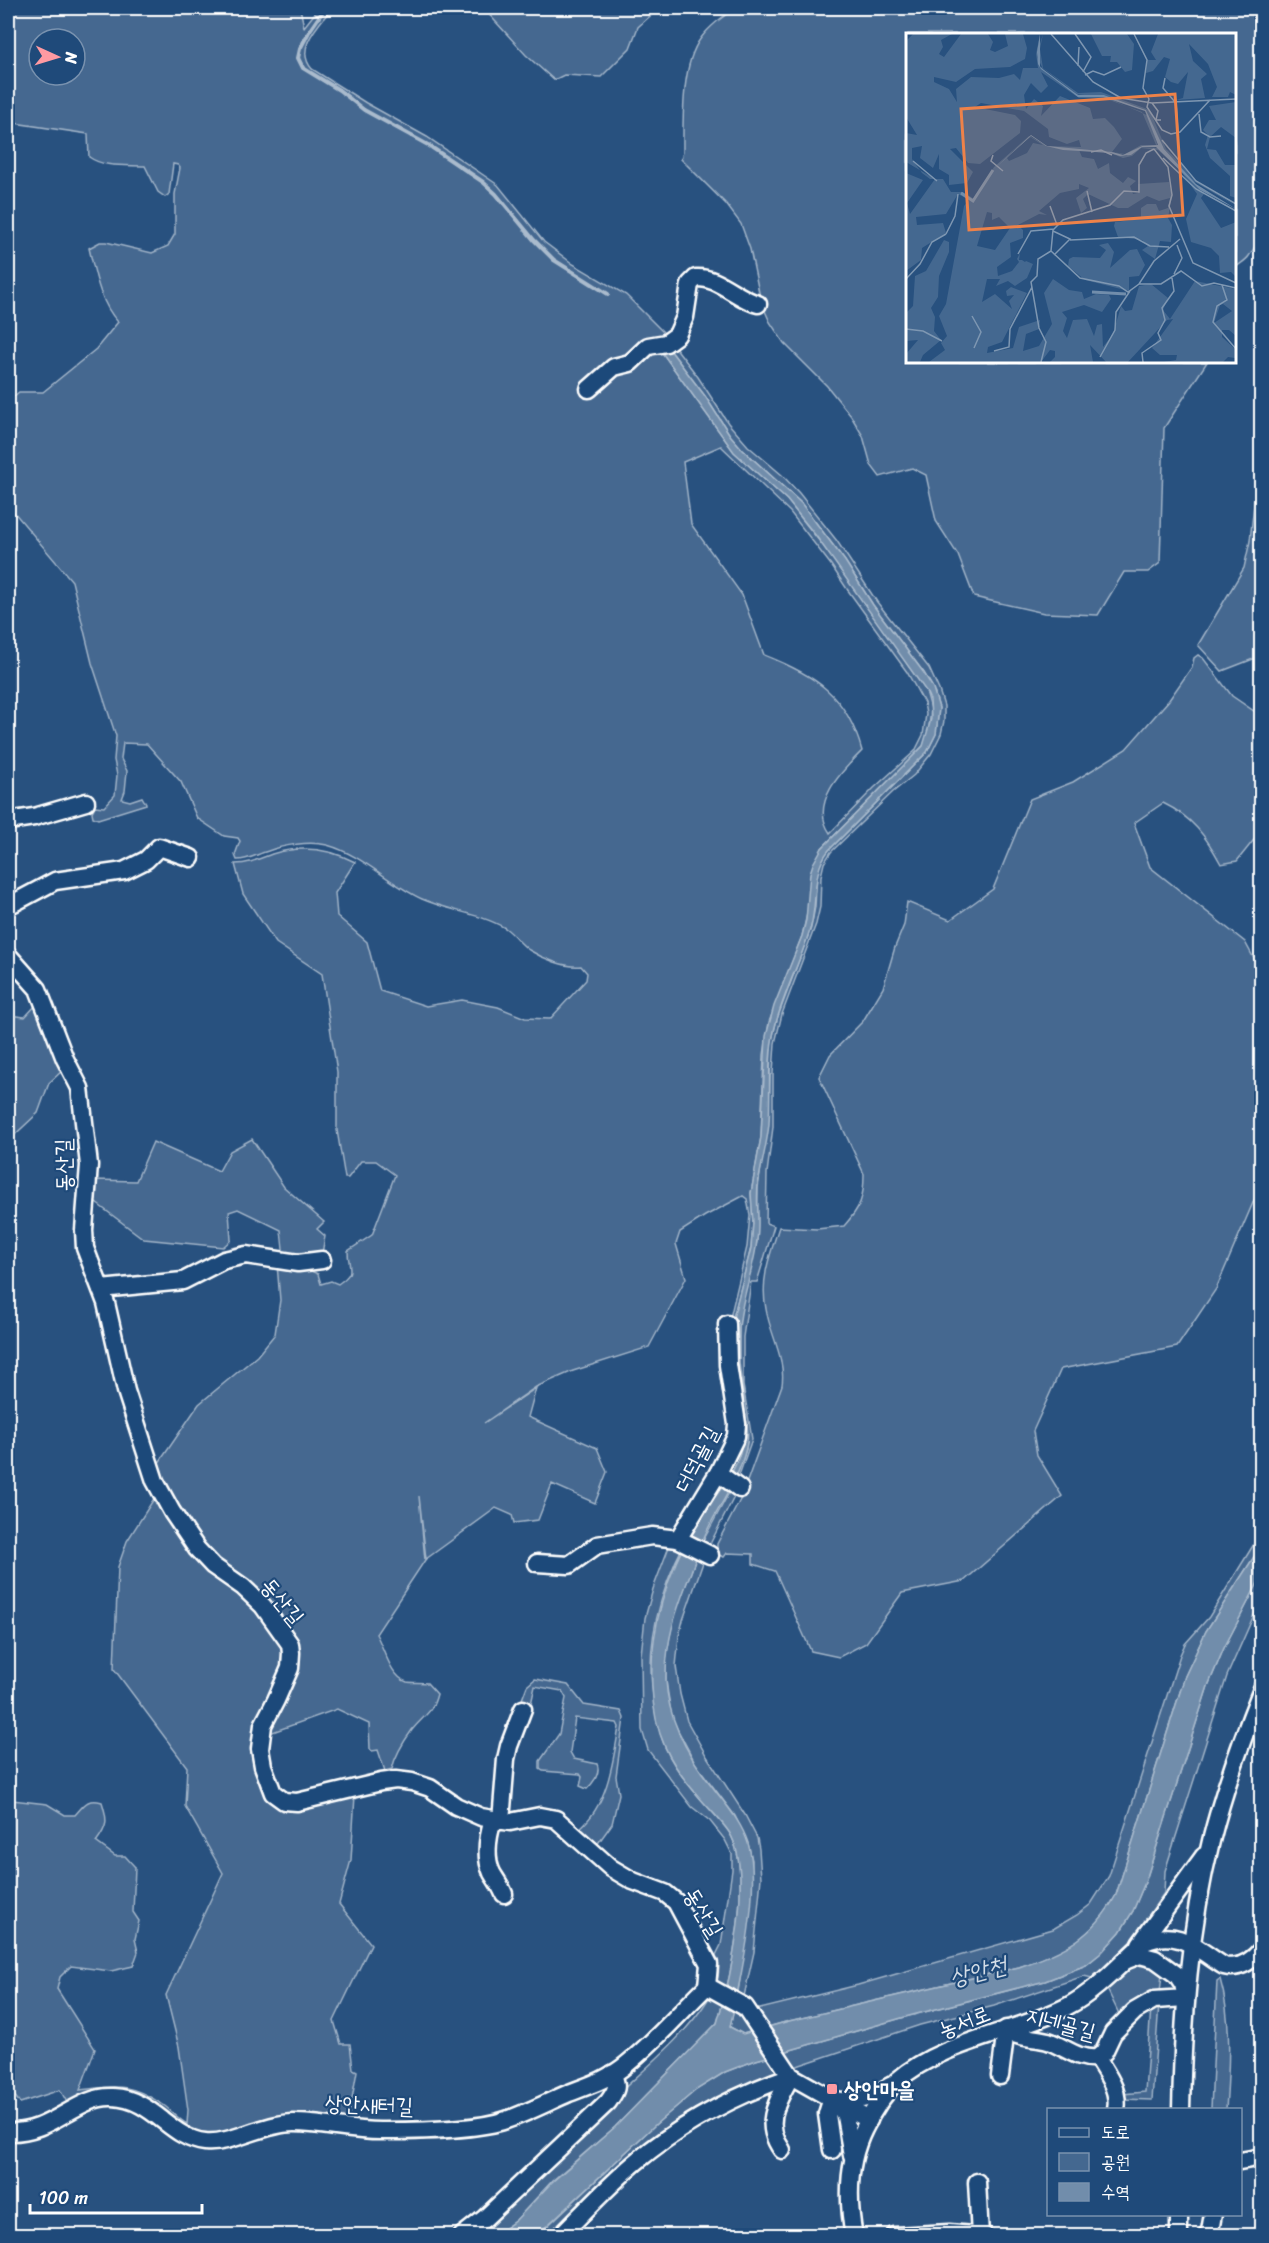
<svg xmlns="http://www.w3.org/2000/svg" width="1269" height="2243" font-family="Sriracha,'Poor Story',sans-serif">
<rect width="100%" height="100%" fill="#28517f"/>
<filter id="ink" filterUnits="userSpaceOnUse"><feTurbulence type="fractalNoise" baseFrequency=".0167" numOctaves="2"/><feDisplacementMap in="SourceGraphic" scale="12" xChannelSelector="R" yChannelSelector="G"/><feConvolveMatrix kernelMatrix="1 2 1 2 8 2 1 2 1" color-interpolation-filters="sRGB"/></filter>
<g filter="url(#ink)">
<g fill="#446890" stroke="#a2b4c8" stroke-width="1.5" fill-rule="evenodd">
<path d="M8,8H300L304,27L319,8H332C319,25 294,48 312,69L366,103L427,137L498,185L544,242L573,264L626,295L669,338L658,347L734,452L787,500L835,561L926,691L931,709L928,735L923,746L822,848L802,936L769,1022L764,1055L761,1137L751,1193L753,1223L751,1248L733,1318L732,1337L743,1436C740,1474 715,1493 696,1523C667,1570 646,1631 652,1687C657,1737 666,1760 699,1797C709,1809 720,1819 729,1832C754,1871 731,1979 717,2023L615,2127L552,2181L516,2220L495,2235H466C517,2188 567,2141 618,2094C649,2065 686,2035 709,1998C718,1984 722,1970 716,1955L721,1945L732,1870V1854L725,1840L710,1821L692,1807L648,1750L642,1730L641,1655L645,1618L653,1589L670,1544L734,1453L729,1322L747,1247L750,1215L747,1199L743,1196L705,1216L680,1232L676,1244L686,1278L649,1347L573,1371L536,1387L484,1423L536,1388L528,1417L597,1448L607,1472L595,1503L552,1484L538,1520L514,1523L512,1515L496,1508L426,1559L419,1496L425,1560L376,1634C385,1650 390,1676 407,1682C413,1683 421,1682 427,1683L437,1694C432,1714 424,1715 412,1730C404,1741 395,1756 392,1769L385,1771L378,1750L372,1751L370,1749L369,1724L337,1709L267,1734V1795H355L351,1860L339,1904L371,1944L334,2021L341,2044H350L353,2069L357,2071L348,2121L318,2116L283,2115L260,2120L224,2135L194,2133L147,2101L68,2104L60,2090L20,2103L8,2087V1801L12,1800L47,1804L65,1815H75C85,1804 87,1798 102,1802C108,1821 108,1826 96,1842L115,1856H125L135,1867L133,1912L139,1921L135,1939L138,1952L133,1966L111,1971L71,1966L60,1977L57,1989L95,2049L80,2090C116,2086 129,2082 162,2104C171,2110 178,2119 187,2124L188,2110L179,2047L166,1995L223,1873L185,1806L187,1767L114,1669L118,1567L127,1541L157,1494L156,1467L199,1404L257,1356L275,1334L280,1300L277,1264L299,1266L318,1274L321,1284L331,1281L338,1284C357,1271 348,1269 348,1251L372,1235L395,1175L376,1161H361L348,1178H345L337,1130V1072L322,974L276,943L243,894L235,864C249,864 259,859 272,854C301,845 328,848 355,862L335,893L337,916L367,942L380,991L426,1006L462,1000L498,1007L525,1018L550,1019L586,980L587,973L581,966C565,968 542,958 529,950C520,944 514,934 505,928C479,913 449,911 422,899C389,884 363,855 327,845C309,841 284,845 268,851C257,854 249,860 237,860L235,855L240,841L238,838L224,836L197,818L181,782L147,744L123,743L121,759L127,771L125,791L122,799L130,801L142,797L146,804L98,819L93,817L92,812L95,806L104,807L115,795L117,775L114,760L116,736L92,663L72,581L8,505V401L19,392H43L96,349L118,322C100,303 95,273 89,248L100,242H106L152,253L168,246L175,234V194L180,168L178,165L173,164L169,194L165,197L158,192L145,166C127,165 104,168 89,157L88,134L8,122ZM39,39H75V75H39ZM721,446L790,512L831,565L847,589L907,672L924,703L926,714L923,735L915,751L874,788L830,833C809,803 842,771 862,751C847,695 815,675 764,655L742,595L691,524L683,462Z"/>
<polygon points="487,8 659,8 638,27 630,48 601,77 564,75 554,80 526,55 485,10"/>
<path d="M736,8H1261L1262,153L1259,155C1262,185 1269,231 1249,256C1246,261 1239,264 1235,268L1234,34H908V362H1207L1164,428L1160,563L1148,572H1124L1098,615L1044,613L974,597L958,555L936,521L926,475L912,468L880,477L871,465L863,436L851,416L827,386L784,343L770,322L761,302L750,249L741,224L726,204L681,159L683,152C683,121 681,64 701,38C709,27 724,15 736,8Z"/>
<path d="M672,343L698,377L728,423L748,446L782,475L799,493L837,541L877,602L929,668L939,690L944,706V721L941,734L931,754L914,775L893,792L831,852L824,863L821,876L820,907L816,924L782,1014L775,1043L773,1073V1127L767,1173L766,1223L774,1226L757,1282H751L743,1337V1385L752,1439L737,1481L734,1497L708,1548L683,1620L679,1636L676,1666L680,1694L687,1721L706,1755L745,1815L757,1838L759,1849L761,1878L754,1952L740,2014L858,1985L1053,1929L1077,1915L1091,1904L1109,1876L1180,1655L1185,1644L1209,1617L1262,1531L1261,1546L1206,1631L1185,1676L1116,1895C1093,1938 1063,1952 1019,1967L789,2021L743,2034L730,2027L738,1992L749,1918L752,1860L748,1844L735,1816L696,1764L672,1719L666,1681V1657L674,1615L703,1541L731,1489L746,1449L747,1426L739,1362V1326L741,1308L757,1242L758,1188L769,1110L771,1044L777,1019L811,928L815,907L817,872L823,857L829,850L927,752L936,734L939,708L933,688L924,673L873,605L845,561L801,503L743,450L730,435L705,396L667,346Z"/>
<polygon points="1261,406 1261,656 1222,671 1198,645 1244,568 1250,541 1256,486 1258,433"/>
<path d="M1198,655L1203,658L1232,696L1261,716V831L1237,861L1221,864C1206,836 1192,817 1163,803L1134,823L1150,867L1245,942L1261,972V1184L1216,1289L1177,1347L1061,1369L1033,1431L1037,1455L1062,1496L964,1581L902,1593L866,1643L839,1657L811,1651L775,1571L753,1564V1554L727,1553L724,1557L717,1554V1544L741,1498L782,1385C786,1359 770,1334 766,1309C760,1280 770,1254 779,1227L817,1229L844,1226C860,1208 864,1199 864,1174L819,1077L830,1055L863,1021L883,988L895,947L904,925L907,902L950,920L993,889L1030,799L1073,782L1126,749L1169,700L1192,667L1194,658Z"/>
<polygon points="38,1003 63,1070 49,1083 38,1113 8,1141 8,1015 25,1017"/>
<polygon points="252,1139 284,1187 324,1222 317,1229 325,1236 322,1254 284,1258 281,1230 238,1209 229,1212 231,1240 223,1247 144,1239 92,1200 94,1180 136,1181 153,1142 219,1171 230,1151"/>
<polygon points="1261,1577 1261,1599 1227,1676 1165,1871 1164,1893 1130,1942 1092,1978 1084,1976 994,2006 920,2025 800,2065 733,2094 554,2235 537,2236 656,2124 696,2090 725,2072 756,2060 905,2017 1045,1981 1086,1965 1101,1953 1120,1932 1133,1911 1146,1880 1208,1686 1224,1648"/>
<path d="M535,1679L568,1685L584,1705L621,1711L624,1718L616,1776L619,1794L612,1824L596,1846L579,1830L580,1828C608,1804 613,1762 619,1727L617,1723L575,1718L570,1752L574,1759L597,1764C601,1773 593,1783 587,1789L580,1786L582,1777L580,1774L543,1771L540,1769V1761L559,1734L566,1698L562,1691L535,1686L531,1704L521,1702L527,1686Z"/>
<path d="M1146,1963L1155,1965L1162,1974L1160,1992L1121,2018L1107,1989C1120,1977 1128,1965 1146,1963Z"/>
<path d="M1220,1979C1232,2020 1229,2067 1226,2109H1211L1217,1981Z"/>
<polygon points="1159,2004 1152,2100 1122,2099 1122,2094 1145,2092 1151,2007"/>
</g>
<path fill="#718dab" stroke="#aabbcd" stroke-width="1.5" d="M667,346L705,396L730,435L743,450L801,503L845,561L873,605L924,673L933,688L939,708L936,734L927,752L829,850C811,872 818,900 811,926C801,962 782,995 774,1031C767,1062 771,1093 769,1124C767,1145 761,1164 758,1185C756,1203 760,1222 757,1240C754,1271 740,1300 739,1331C738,1352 738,1373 741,1393C744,1411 751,1430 746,1448C740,1475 725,1497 712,1521C703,1537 697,1555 691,1572C677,1608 665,1641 666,1680C668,1720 687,1755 712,1786C725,1804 741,1821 748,1843C762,1886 740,1982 730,2027L743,2034L789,2021L1019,1967C1063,1952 1093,1938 1116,1895L1185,1676L1206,1631L1261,1546V1577L1224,1648L1208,1686L1146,1880L1133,1911L1120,1932L1101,1953L1086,1965L1045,1981L905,2017L756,2060L725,2072L696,2090L656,2124L537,2235L495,2236L516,2220L552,2182L615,2127L717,2023C731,1979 754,1871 729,1832C720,1819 709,1809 699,1797C669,1763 654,1734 652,1687C649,1630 667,1572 696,1523C715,1493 740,1474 743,1436L732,1337L733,1318L751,1248L753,1223L751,1193L761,1137L766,1036L774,1006L802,936L806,920L810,873L813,864L822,848L923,746L931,719L930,700L926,691L816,536L787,500L734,452L658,347Z"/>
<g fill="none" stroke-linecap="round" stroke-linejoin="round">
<polyline stroke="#aabbcd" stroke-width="4" points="325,8 310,30 300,49 298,58 303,68 339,90 364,110 428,145 483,182 496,194 534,240 554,260 608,294"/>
<g stroke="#fff" stroke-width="21">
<g id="minor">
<path d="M589,389L614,367L630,363L648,346L666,343L677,335L685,317L690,284L696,278C718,276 737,299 758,304"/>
<polyline points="8,821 34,817 86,802"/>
<polyline points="8,906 55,881 124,871 146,860 159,847 191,858"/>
<polyline points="8,955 38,989 65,1059 80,1088 89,1165 84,1230 85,1248 106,1303 126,1391 155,1481 172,1512 197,1549 213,1566 243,1587 263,1606 290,1644 291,1653 290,1668 276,1700 263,1725 260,1749 263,1766 273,1793 284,1801 297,1802 381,1782 396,1780 412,1782 430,1788 456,1806 481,1817 510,1822 540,1816 556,1819 611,1868 633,1881 665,1893 676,1902 709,1964 707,1986"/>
<polyline points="101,1289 183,1281 224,1260 246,1255 298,1263 322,1260"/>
<polyline points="718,1473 740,1489"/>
<polyline points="678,1539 718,1473 736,1436 737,1424 728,1365 727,1324"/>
<polyline points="537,1563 569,1565 597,1545 652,1536 678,1539 710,1555"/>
<path d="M493,1820C488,1836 484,1856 492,1873C496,1880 501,1886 504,1894"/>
<polyline points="501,1821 506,1759 509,1746 523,1709"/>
<polyline points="1140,1944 1204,1856"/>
<polyline points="707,1986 745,2007 791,2076 869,2120"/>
<path d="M1097,2058C1107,2075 1120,2090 1116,2110"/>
<path d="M1000,2076L1006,2029C1018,2039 1034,2037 1048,2041C1065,2047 1078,2060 1097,2058L1104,2052L1113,2033L1135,2011L1154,2000L1186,1998L1183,1984L1177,1975L1155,1959L1140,1955L1127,1960"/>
<path d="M836,2100C856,2104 873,2097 890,2086"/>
<polyline points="837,2102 845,2116 852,2155"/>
<path d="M1181,2110C1183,2019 1189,1929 1211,1841C1224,1789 1242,1739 1262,1689"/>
<path d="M8,2132C52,2134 77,2095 113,2097C154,2099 169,2138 205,2142C230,2145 264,2123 294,2123C324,2123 353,2132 384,2131C416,2131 477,2130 506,2120C527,2113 548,2102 569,2093C587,2086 606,2080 622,2068C653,2044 679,2013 707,1986"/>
<path d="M782,2150C762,2123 778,2100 791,2076"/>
<polyline points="832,2150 827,2114 832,2098"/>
<polyline points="1240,2161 1262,2157"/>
<polyline points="977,2182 980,2235"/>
<path d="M462,2236L485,2218L608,2102C616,2091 619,2086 612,2074"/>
<path d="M560,2236C585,2211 609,2185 636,2162C681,2124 736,2095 791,2076"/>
<path d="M854,2236C847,2199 847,2163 864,2129C872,2112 884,2093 898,2080C942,2041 1016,2033 1068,2006C1098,1990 1120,1964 1145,1942C1180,1927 1197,1950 1224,1966C1240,1970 1252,1961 1262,1949"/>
<polyline points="894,2236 949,2233 985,2236"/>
<polyline points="1179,2236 1179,2214"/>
<polyline points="1206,2236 1210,2231 1213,2214"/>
</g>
</g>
<use href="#minor" stroke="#1f4a7a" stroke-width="16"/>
</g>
</g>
<rect fill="#ff9aa2" stroke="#1f4a7a" stroke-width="2" x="826" y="2083" width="12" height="12" rx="3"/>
<g text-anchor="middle" stroke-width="4.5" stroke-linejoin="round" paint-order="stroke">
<g font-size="22" fill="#fff" stroke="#1f4a7a">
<text transform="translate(63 1165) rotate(-91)" y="8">동산길</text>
<text transform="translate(696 1459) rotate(-63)" y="8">더덕골길</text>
<text transform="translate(283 1601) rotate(50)" y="8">동산길</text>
<text transform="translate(704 1912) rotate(58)" y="8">동산길</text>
<text transform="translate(964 2021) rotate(-21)" y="8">농서로</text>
<text transform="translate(1061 2023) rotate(15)" y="8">지네골길</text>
<text transform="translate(369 2104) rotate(2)" y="8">상안새터길</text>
</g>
<g font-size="22" font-weight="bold" fill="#fff" stroke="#1f4a7a" text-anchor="start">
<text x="844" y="2097">상안마을</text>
</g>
<g font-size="24" font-style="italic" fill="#d4dde6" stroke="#1f4a7a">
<text transform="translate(978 1971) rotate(-14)" y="8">상안천</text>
</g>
</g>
<g transform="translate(906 33)">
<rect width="330" height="330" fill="#28517f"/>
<path d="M7,1H46L35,7L37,14L33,21L38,24L55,1H82L87,9L84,17L89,19L102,13L99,1H117L121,15L119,26L104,34L69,36L50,49L28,44V49L43,56L51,69L50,56L65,44L93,45L108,41L114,47L117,35H132L130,21L134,1L131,24L138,38L168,61L199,64L243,83L252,114L236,113L219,122L206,119L220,123L236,114L252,115L298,161L295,165L315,195L330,189V244L325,239L314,240L313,223L305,215L285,209L280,186L291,161L273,136L252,117L235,115L226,123L217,125L196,117H173L176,124L188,126L192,136L203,130L204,140L217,150L222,144L230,148L224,153L227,161L232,160V151L263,149L266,162L262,185L266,192L265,209L254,208L249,226L236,217L242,213L236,207L212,204L208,193L209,189L235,186V175L241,171H250L253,178L262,175L264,165L253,168L241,163L222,175H212L182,161L177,166L181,175L175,180L170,165L183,155L173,151V156L154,160L133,178L141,182L133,181L112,192L117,197V205L104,210L105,224L91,234L92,243L106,238L113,229L111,226L114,220L113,227H116L119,229L120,228L127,231L121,245L109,253L102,248L90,253L94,246H81L76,269L89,261L106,276L103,268L108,262L101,263L100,258L105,254L121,260L96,309L82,314L81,320L107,315L113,294L134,287L133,296L120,301L117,318L133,313L146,291L138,260L147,246L163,257L176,259L178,266L190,261L203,262L205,266L196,279L178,272L156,279L161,285L157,298L161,305L167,287L181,286L188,303L191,292L196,291L197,314L207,301L215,273L219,278L226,277L233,253L257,249L245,251L262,265L257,277L264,286L289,248L330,256V303L323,297H316V304L330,317L329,325L322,324L317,329H258L270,327L271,322H254L246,315L267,286L261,287L222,329H200L184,312L187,329H144L149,324V318L144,317L135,329H23L39,317L35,310L41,303L33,283L40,271L58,173L63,167L52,161L40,181L10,184L11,192L37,190L40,200L16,215L15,227L0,238V140L17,147L1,170L4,181L29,146L0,129V100L11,102L0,84V8ZM135,39L173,65H198L236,79L250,112H235L219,121L206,119L216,106L208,94L199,85L187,86L184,75L154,63L135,83L137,73L128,66L120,76L118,62L125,50L135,60L142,53ZM75,70L118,78L142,96L143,104L161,111L173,107L175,114L141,113L123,103L88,134L68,166L57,159H45L37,146H24L16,140L6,126V115L16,113L14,125L27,135L33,121V136L43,142V152L61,150L67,139L44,116L50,115L62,130L74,131L114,100L115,88L109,82L69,74ZM124,104L137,112L127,110L121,120L103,128L101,125L107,118ZM81,179L86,180V187L93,184L104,195L89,217L71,213ZM317,271L326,278L308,290L314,272ZM137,1L134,16L137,35L172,60L195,59L241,76L245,80L260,116L277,133L286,145L330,173L287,148L256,114L240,77L198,62H172L134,33L133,14ZM185,1H221L228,11L226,37L219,39L211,29H204L205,23H196ZM252,1H330V62L324,59L322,64H306L311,54L302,31L283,11L287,28L301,41L295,46L299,65L270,67L277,65L282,39L272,51L265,49L259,44L264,26L258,24L247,38L240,40L241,27H250L245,19ZM330,69V115V105L315,94L304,104L301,116L310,117L319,132H330V165L324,163V143L304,125L299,112L302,102L297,97L303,87H310L303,73ZM38,207L43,209V219L33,243L32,264L25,275L29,284L28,298L35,307L17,322L14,329H0V321L12,307L0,308V280L7,273L9,243L20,238ZM202,210L208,219L204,235L224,217L231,216L239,232L233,243L223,244V258L179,247L162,233L163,226L167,224L194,225L200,217L193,212Z" fill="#446890" fill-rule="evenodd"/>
<path d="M134,1V34L172,62H198L240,77L258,116L290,151L330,176L294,157L250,114H236L225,122L214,123L204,120L157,117L140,113L125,103L87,137L125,102L141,113L206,119L217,122L236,113L252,112L239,78L197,64H172L135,36L132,31L131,19Z" fill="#718dab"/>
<path fill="none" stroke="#718dab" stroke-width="3" d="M55,160L67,168L87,137M186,259L220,261"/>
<path fill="none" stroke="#7e97b2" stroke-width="1.5" d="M145,1L187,49L215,65L246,70L330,66M169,1L185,24L177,39M228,1L241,27L237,55L243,66L241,74L256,97L265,101L274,99L304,67M172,33L173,14M179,42L187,38L198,42L215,34M259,45L257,55L269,69M270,69L272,100M246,70L252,78L250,87H255M293,81L295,99L304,104L315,103M256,107L290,148L330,171M248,116L240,120L233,132V159L218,158L204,172L157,187L147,197L145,218L174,245L213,253L222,259L233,251L248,228L274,206M248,116L262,134L266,162L263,173L287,230L330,250M185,119L195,117L206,122M87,122L85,128L97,138M257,125L290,156L330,178M7,128L31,148M181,158L186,179M144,173L151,192M147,198L164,206L148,222M40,201L49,183L52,161M164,207L228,204L244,213L263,214M112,221L125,198L148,196M268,241L276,225L271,212M0,246L14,231L26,209L40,201M233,251H255L275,238L296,253L308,250L330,255M316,252L321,267L311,273L307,289L330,316M66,283L75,299L68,315M0,296L17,298L36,308M88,318L103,314L104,296L126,254M194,324L209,297L210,279L224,258M135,329L140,309L133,295L125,249L131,243L132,226L145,218M237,329L236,320L255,307L252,300L259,287L256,275L268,258L266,245"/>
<path fill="#ee8249" fill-opacity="0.15" stroke="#ee8249" stroke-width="3" d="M269,61L277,182L63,197L55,76Z"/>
<rect width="330" height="330" fill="none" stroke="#fff" stroke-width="3"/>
</g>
<rect width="1269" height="2243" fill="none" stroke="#1f4a7a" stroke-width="30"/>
<rect x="15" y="15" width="1239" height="2213" fill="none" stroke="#fff" stroke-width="2" filter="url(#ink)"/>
<rect x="1047" y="2108" width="195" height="108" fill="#1f4a7a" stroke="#7992af" stroke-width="1.5"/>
<rect x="1059" y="2128" width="30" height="9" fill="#1f4a7a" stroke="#7992af" stroke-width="1.5"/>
<text x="1101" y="2138" font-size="18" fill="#ffffff">도로</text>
<rect x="1059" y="2153" width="30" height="18" fill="#446890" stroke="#7992af" stroke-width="1.5"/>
<text x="1101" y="2168" font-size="18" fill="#ffffff">공원</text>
<rect x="1059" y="2183" width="30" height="18" fill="#718dab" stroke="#7992af" stroke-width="1.5"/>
<text x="1101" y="2198" font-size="18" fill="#ffffff">수역</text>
<g transform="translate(57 57) rotate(94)"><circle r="28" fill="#1f4a7a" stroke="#7992af" stroke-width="1.5"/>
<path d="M0-4.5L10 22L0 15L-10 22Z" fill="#ff9aa2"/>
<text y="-9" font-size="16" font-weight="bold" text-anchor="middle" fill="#ffffff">N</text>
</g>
<path d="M30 2204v9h172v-9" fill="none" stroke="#ffffff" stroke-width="3"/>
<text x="39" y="2204" font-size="18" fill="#ffffff" stroke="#1f4a7a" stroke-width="4.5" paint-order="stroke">100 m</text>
</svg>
